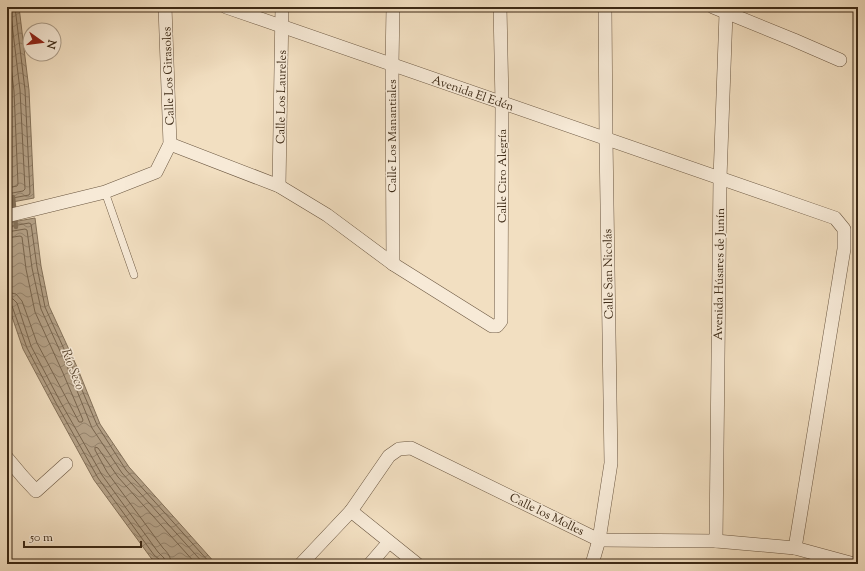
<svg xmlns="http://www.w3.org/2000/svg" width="865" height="571" font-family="'Sorts Mill Goudy',serif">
<defs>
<pattern id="water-waves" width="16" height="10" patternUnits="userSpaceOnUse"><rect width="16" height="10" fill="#b4a187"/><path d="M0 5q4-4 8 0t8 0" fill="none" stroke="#94836d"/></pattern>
</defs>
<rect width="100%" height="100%" fill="#f2dfc1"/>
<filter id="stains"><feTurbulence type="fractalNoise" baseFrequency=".005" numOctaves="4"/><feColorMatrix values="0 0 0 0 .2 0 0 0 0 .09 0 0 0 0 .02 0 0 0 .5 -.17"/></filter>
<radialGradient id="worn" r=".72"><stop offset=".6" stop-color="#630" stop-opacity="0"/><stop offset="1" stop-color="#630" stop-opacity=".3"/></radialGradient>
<g fill="url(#water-waves)" stroke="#847159">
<polygon points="7,7 19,7 29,90 34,198 7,203"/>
<polygon points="35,218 41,266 49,306 77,367 100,424 129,467 216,564 158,564 151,558 94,480 54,407 23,349 7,302 7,223"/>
</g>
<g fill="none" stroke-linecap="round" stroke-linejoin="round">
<g stroke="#78654e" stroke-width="1">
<polyline points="7,34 14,91 18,184 17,186 7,188"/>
<polyline points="7,194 23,191 25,189 20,90 10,7"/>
<polyline points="7,199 29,195 30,193 25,90 15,7"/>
<polyline points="7,227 29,223 31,224 37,267 45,307 73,369 97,425 126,470 211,564"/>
<polyline points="7,232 25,229 27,230 32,268 41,309 69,371 92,428 122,473 204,564"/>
<polyline points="7,238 20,236 22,237 26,269 35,312 63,373 83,420 82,422 79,422 37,343 22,301 16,294 7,292"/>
<polyline points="7,298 13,299 17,303 31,346 61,403 102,475 158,552 164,558 165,564"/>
<polyline points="7,303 10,303 12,306 27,348 57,405 98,478 154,555 160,560 160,564"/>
<path d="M171,564C171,557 168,553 163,548L107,472L95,450V447L98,448L118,477L196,564"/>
</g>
<polyline stroke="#847159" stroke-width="4.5" points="13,197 16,227"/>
<g stroke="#6a5640" stroke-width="8">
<polyline id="service" points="105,192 134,275"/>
</g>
<g stroke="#6a5640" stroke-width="14">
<g id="minor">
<polyline points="226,7 835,218 844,229 844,249 795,548"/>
<polyline points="713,7 794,40 840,60"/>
<polyline points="170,144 279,186 327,215 393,264 492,326 497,326 501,321 502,103 500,7"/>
<polyline points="279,186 282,7"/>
<polyline points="7,216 105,192 156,172 170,144 165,7"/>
<polyline points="393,264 392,65 393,7"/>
<polyline points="7,458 23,477 36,491 66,464"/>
<polyline points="351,511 417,564"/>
<polyline points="716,541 720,178 726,13 728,7"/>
<polyline points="301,564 351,511 389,456 399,449 411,448 599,540 716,541 795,548 854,564"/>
<polyline points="370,564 389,542"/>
<polyline points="592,564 599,540 611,463 606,139 605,7"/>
</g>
</g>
<use href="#service" stroke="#f7ead7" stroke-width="7"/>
<use href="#minor" stroke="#f7ead7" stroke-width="13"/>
</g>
<g text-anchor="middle" stroke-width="3" stroke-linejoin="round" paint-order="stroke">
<g font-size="12" fill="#3c2915" stroke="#f7ead7">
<text transform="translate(168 76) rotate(-92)" y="4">Calle Los Girasoles</text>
<text transform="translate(473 93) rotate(19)" y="4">Avenida El Edén</text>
<text transform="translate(281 97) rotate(-89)" y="4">Calle Los Laureles</text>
<text transform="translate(392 136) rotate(-90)" y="4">Calle Los Manantiales</text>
<text transform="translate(502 176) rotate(-90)" y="4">Calle Ciro Alegría</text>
<text transform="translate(608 274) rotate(-91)" y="4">Calle San Nicolás</text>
<text transform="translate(719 274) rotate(-89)" y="4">Avenida Húsares de Junín</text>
<text transform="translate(547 514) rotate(26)" y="4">Calle los Molles</text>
</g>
<g font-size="13" font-style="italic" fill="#604d37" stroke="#f7ead7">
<text transform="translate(74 369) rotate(69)" y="5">Río Seco</text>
</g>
</g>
<rect width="865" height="571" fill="none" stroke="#f2dfc1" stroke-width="24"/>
<rect x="8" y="8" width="849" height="555" fill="none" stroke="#3c2915" stroke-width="2"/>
<rect x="12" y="12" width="841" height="547" fill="none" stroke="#3c2915"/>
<g transform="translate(42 42) rotate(104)"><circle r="19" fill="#f7ead7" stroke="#ac9d89"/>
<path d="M0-3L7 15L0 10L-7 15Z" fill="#8f2418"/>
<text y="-6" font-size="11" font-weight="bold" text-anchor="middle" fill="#3c2915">N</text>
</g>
<path d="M24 541v6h117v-6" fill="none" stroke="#3c2915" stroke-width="2"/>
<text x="30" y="541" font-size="12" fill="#3c2915" stroke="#f7ead7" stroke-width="3" paint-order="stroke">50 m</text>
<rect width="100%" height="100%" filter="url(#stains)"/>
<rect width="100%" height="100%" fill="url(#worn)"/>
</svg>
